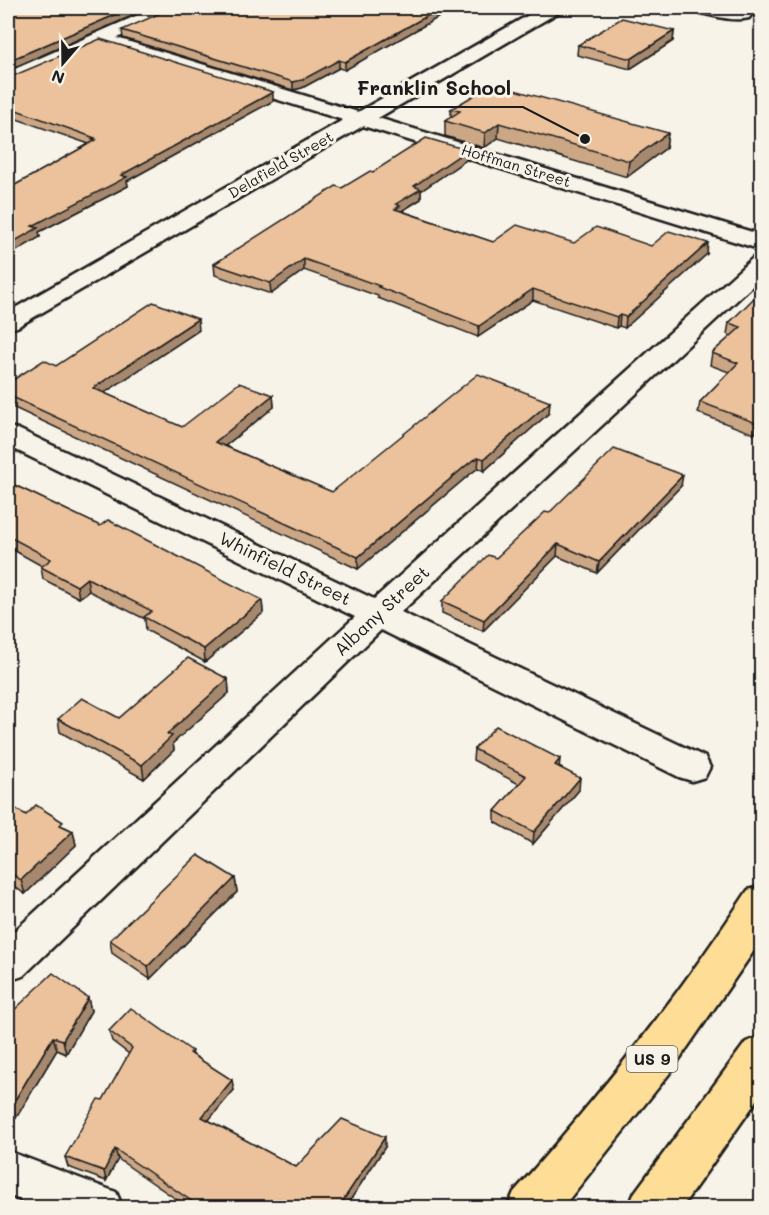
<svg xmlns="http://www.w3.org/2000/svg" width="769" height="1215" font-family="Mali,sans-serif">
<rect width="100%" height="100%" fill="#f7f3e8"/>
<filter id="ink" filterUnits="userSpaceOnUse"><feTurbulence type="fractalNoise" baseFrequency=".0167" numOctaves="2"/><feDisplacementMap in="SourceGraphic" scale="12" xChannelSelector="R" yChannelSelector="G"/><feConvolveMatrix kernelMatrix="1 2 1 2 8 2 1 2 1" color-interpolation-filters="sRGB"/></filter>
<g filter="url(#ink)">
<g fill="none" stroke-linecap="round" stroke-linejoin="round">
<g stroke="#1c1c1c" stroke-width="5">
<g id="minor">
<polygon points="154,8 177,8 174,12 117,38 358,112 541,8 562,8 559,12 378,118 762,235 762,250 363,126 17,327 8,330 8,312 343,120 101,45 8,85 8,72"/>
<path d="M695,8H736L749,10L752,14L749,18C734,22 713,16 698,12Z"/>
<polygon points="762,256 762,277 401,612 705,757 710,767 705,777 692,781 679,777 381,630 23,976 8,981 8,937 355,617 8,446 8,427 18,429 374,599 753,258"/>
<polygon points="8,1151 116,1192 123,1208 39,1208 8,1195"/>
</g>
</g>
<g stroke="#1c1c1c" stroke-width="5">
<g id="highway">
<path d="M762,886V938L751,955L669,1074L562,1208H507L514,1192C599,1096 678,997 748,890Z"/>
<polygon points="762,1036 762,1093 681,1208 628,1208 635,1192 746,1042"/>
</g>
</g>
<use href="#minor" fill="#f7f3e8" fill-rule="evenodd"/>
<use href="#highway" fill="#fedd96" fill-rule="evenodd"/>
</g>
<g fill="#cba786" stroke="#1c1c1c" stroke-width="1.5">
<polygon points="455,8 345,70 339,68 302,88 293,90 123,38 122,30"/>
<polygon points="674,31 673,41 630,69 577,55 578,45"/>
<polygon points="8,78 273,101 127,181 128,186 39,232 40,237 8,256 8,189 89,144 8,116"/>
<polygon points="451,109 668,133 666,148 627,177 498,138 484,148 445,136 445,121 451,117"/>
<polygon points="466,160 421,191 421,199 402,211 493,242 651,246 707,254 625,328 619,326 616,328 533,300 478,337 378,298 378,296 304,270 271,294 215,275 214,264 342,188 373,172"/>
<polygon points="762,295 762,426 754,434 698,413 700,402 729,372 710,365 712,353 731,336 727,334 729,323"/>
<polygon points="199,330 104,393 182,427 273,395 274,407 225,446 332,492 549,413 484,471 478,468 469,475 358,569 8,405 8,383 56,366"/>
<polygon points="8,482 100,526 262,600 263,613 205,662 146,630 145,619 89,591 79,598 43,579 41,567 42,566 8,547"/>
<polygon points="681,486 597,573 557,556 483,631 442,613 442,601 496,558 549,513"/>
<polygon points="228,679 229,693 173,743 174,750 144,779 60,732 58,719 119,718"/>
<polygon points="474,749 559,767 579,790 533,844 495,822 495,811 519,784 473,760"/>
<polygon points="8,806 26,815 65,827 73,831 76,845 25,894 8,882"/>
<polygon points="235,878 237,892 150,979 112,953 110,940"/>
<polygon points="88,998 91,1011 66,1054 57,1050 16,1118 8,1114 8,1016"/>
<polygon points="109,1031 192,1051 193,1055 234,1090 208,1120 296,1167 385,1147 345,1208 189,1208 118,1159 106,1181 68,1167 65,1157 103,1100 129,1054 112,1041"/>
</g>
<g fill="#a5886d" stroke="#1c1c1c" stroke-width="1.5">
<polygon points="131,8 150,8 8,70 8,61"/>
<polygon points="441,8 455,8 345,70 345,62"/>
<polygon points="674,31 673,41 630,69 631,59"/>
<polygon points="339,60 339,68 302,88 293,90 293,82"/>
<polygon points="273,92 273,101 127,181 128,186 39,232 40,237 8,256 8,245 32,226 121,175"/>
<polygon points="499,123 498,138 484,148 485,133"/>
<polygon points="668,133 666,148 627,177 629,161"/>
<polygon points="467,150 466,160 421,191 421,199 400,212 395,209 396,204 414,186"/>
<polygon points="708,243 707,254 625,328 626,317"/>
<polygon points="304,259 304,270 271,294 270,283"/>
<polygon points="533,289 533,300 478,337 479,326"/>
<polygon points="620,315 619,326 616,328 617,317"/>
<polygon points="198,319 199,330 95,399 93,388"/>
<polygon points="273,395 274,407 216,453 215,442"/>
<polygon points="550,402 549,413 484,471 484,459"/>
<polygon points="762,417 762,426 754,434 756,423"/>
<polygon points="479,457 478,468 469,475 358,569 358,557 469,463"/>
<polygon points="683,475 681,486 597,573 599,562"/>
<polygon points="558,544 557,556 483,631 484,620"/>
<polygon points="87,578 89,591 79,598 77,586"/>
<polygon points="262,600 263,613 205,662 204,649"/>
<polygon points="228,679 229,693 173,743 174,750 144,779 142,765 167,734"/>
<polygon points="560,759 559,770 555,765"/>
<polygon points="580,778 579,790 533,844 534,832"/>
<polygon points="73,831 76,845 25,894 21,880"/>
<polygon points="235,878 237,892 150,979 148,966"/>
<polygon points="88,998 91,1011 66,1054 63,1040"/>
<polygon points="53,1037 57,1050 16,1118 12,1105"/>
<polygon points="232,1080 234,1090 203,1127 202,1117"/>
<polygon points="385,1137 385,1147 345,1208 338,1208"/>
<polygon points="115,1149 118,1159 106,1181 104,1171"/>
</g>
<g fill="#ecc29c" stroke="#1c1c1c" stroke-width="1.5">
<polygon points="8,8 131,8 8,61"/>
<polygon points="172,8 441,8 345,62 339,60 302,80 293,82 122,30"/>
<polygon points="622,18 674,31 631,59 578,45"/>
<polygon points="100,39 273,92 121,175 127,177 32,226 38,228 8,245 8,189 96,140 92,139 95,138 8,107 8,78"/>
<polygon points="493,84 668,133 629,161 499,123 485,133 445,121 460,111 451,109"/>
<polygon points="426,138 467,150 414,186 421,189 396,204 400,206 395,209 493,242 517,225 574,243 596,227 651,246 669,231 708,243 626,317 620,315 617,317 533,289 479,326 378,287 380,286 304,259 270,283 214,264 336,186 342,188 370,171 373,172"/>
<polygon points="758,294 762,295 762,417 756,423 700,402 738,363 712,353 741,327 729,323"/>
<polygon points="153,302 198,319 93,388 182,427 239,383 273,395 215,442 332,492 478,374 550,402 484,459 479,457 469,463 358,557 8,395 8,383 44,360 56,366"/>
<polygon points="614,449 683,475 599,562 558,544 484,620 442,601 488,555 496,558 545,512 549,513"/>
<polygon points="8,482 100,526 108,520 262,600 204,649 144,617 152,611 87,578 77,586 41,567 51,559 8,536"/>
<polygon points="188,658 228,679 167,734 172,736 142,765 58,719 82,698 119,718"/>
<polygon points="496,726 560,759 555,765 580,778 534,832 495,811 526,776 474,749"/>
<polygon points="9,805 26,815 36,805 63,822 60,825 73,831 21,880 8,871 8,806"/>
<polygon points="198,855 235,878 148,966 110,940"/>
<polygon points="53,973 88,998 63,1040 53,1037 12,1105 8,1103 8,1016"/>
<polygon points="131,1008 192,1051 190,1053 232,1080 202,1117 296,1167 342,1119 385,1137 338,1208 202,1208 115,1149 104,1171 65,1157 98,1099 103,1100 132,1048 109,1031"/>
</g>
</g>
<g text-anchor="middle" stroke-width="6" stroke-linejoin="round" paint-order="stroke">
<g font-size="15" fill="#1c1c1c" stroke="#f7f3e8">
<text transform="translate(281 165) rotate(-30)" y="5">Delafield Street</text>
<text transform="translate(516 166) rotate(17)" y="5">Hoffman Street</text>
</g>
<rect fill="#f7f3e8" stroke="#5e5c59" stroke-width="1.5" x="626.5" y="1046" width="51" height="26" rx="4.5"/>
<g font-size="16" font-weight="bold" fill="#1c1c1c">
<text x="652" y="1065">US 9</text>
</g>
<g font-size="18" fill="#1c1c1c" stroke="#f7f3e8">
<text transform="translate(285 569) rotate(26)" y="6">Whinfield Street</text>
<text transform="translate(382 611) rotate(-43)" y="6">Albany Street</text>
</g>
</g>
<path fill="none" stroke="#1c1c1c" stroke-width="2" d="M585 139L523 107H344"/>
<circle fill="#1c1c1c" stroke="#f7f3e8" stroke-width="2" cx="585" cy="139" r="6"/>
<g font-size="20" text-anchor="middle" font-weight="bold" fill="#1c1c1c" stroke="#f7f3e8" stroke-width="6" stroke-linejoin="round" paint-order="stroke">
<text x="434" y="95">Franklin School</text>
</g>
<rect width="769" height="1215" fill="none" stroke="#f7f3e8" stroke-width="30"/>
<rect x="15" y="15" width="739" height="1185" fill="none" stroke="#1c1c1c" stroke-width="2" filter="url(#ink)"/>
<g transform="translate(63 63) rotate(200)" stroke="#f7f3e8" stroke-width="4.5" paint-order="stroke">
<path d="M0-4.5L10 22L0 15L-10 22Z" fill="#1c1c1c"/>
<text y="-9" font-size="16" font-weight="bold" text-anchor="middle" fill="#1c1c1c">N</text>
</g>
</svg>
